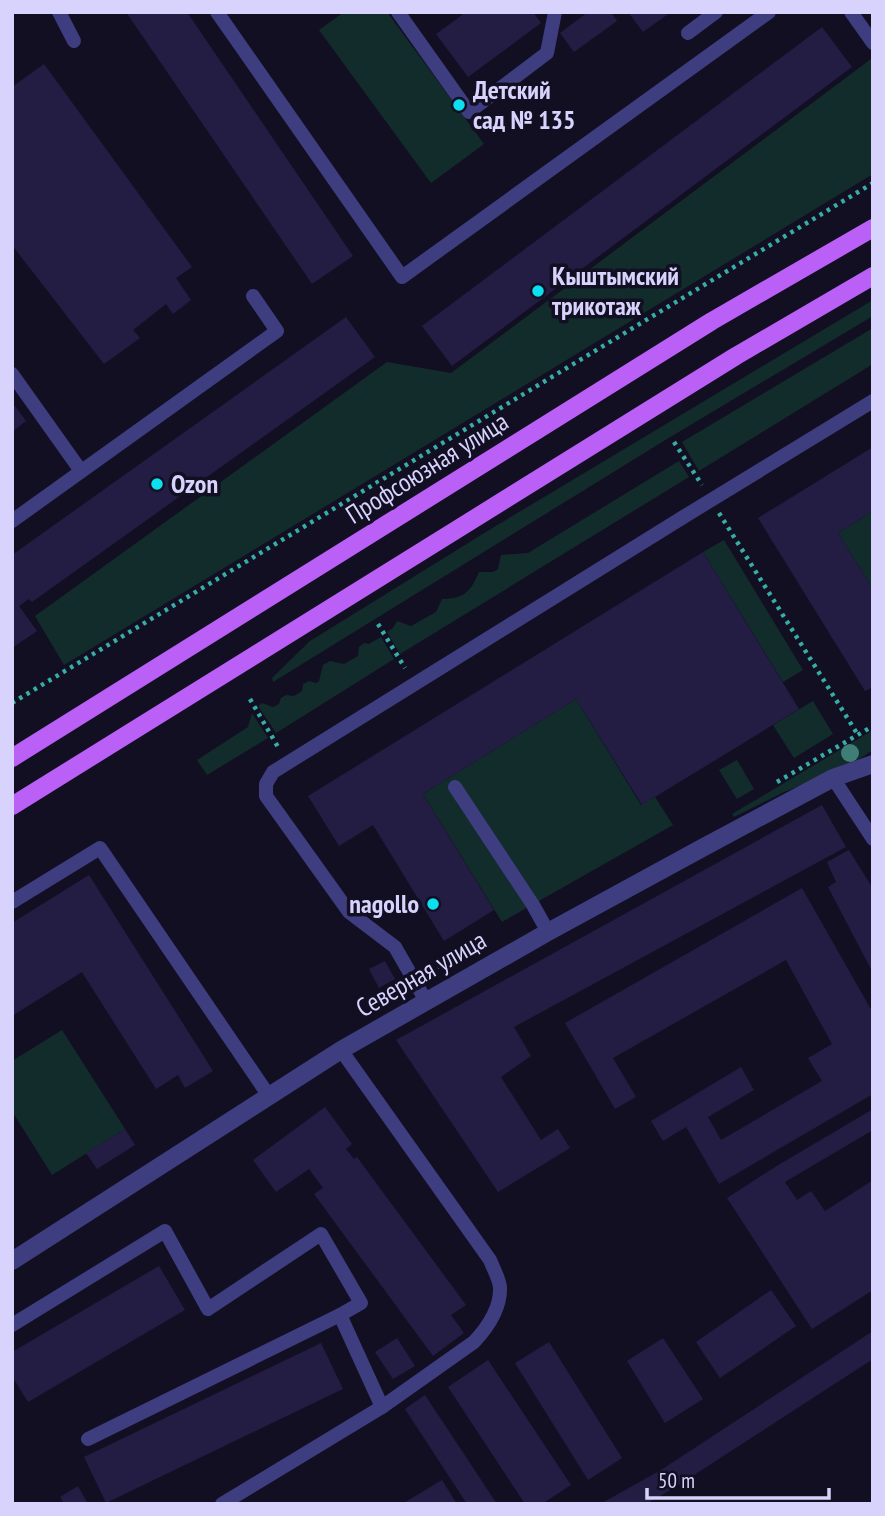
<svg xmlns="http://www.w3.org/2000/svg" width="885" height="1516" font-family="'PT Sans Narrow',sans-serif">
<rect width="100%" height="100%" fill="#120f23"/>
<g fill="#122c2b">
<polygon points="344,12 387,12 484,144 431,183 319,30"/>
<polygon points="871,59 873,61 873,174 64,665 35,616 387,362 451,373"/>
<polygon points="873,300 873,316 667,439 273,682 272,678 310,641 494,527"/>
<polygon points="873,328 873,364 699,471 682,442"/>
<path d="M679,461L689,477L400,654L387,632L393,628L397,621L411,626L436,612L442,599C464,599 471,591 479,572H493L498,569L501,555L528,553Z"/>
<polygon points="873,511 873,589 838,533"/>
<polygon points="724,540 803,670 783,682 703,552"/>
<polygon points="381,637 394,659 276,733 258,706 262,703 273,707 279,704 281,698 286,695 294,696 302,691 303,684 309,681 316,683 319,681 323,665 330,661 344,664 358,656 359,647 364,643 369,644"/>
<polygon points="576,699 641,805 655,797 673,825 502,922 423,794"/>
<polygon points="813,701 833,734 794,758 773,725"/>
<polygon points="252,713 268,738 207,775 197,760 248,727"/>
<polygon points="873,730 873,750 847,767 784,792 734,817 732,814"/>
<polygon points="737,760 754,789 737,799 719,770"/>
<polygon points="62,1030 125,1129 52,1175 12,1111 12,1061"/>
</g>
<g fill="#231c43">
<polygon points="126,12 187,12 353,256 312,284"/>
<polygon points="460,12 533,12 541,23 468,77 436,34 462,15"/>
<polygon points="588,12 611,12 617,21 574,52 560,33"/>
<polygon points="628,12 671,12 643,32"/>
<polygon points="822,27 852,67 452,366 422,326"/>
<polygon points="44,64 192,267 176,278 191,300 173,314 166,304 133,330 140,338 104,364 12,245 12,87"/>
<polygon points="346,317 375,357 32,602 29,599 19,606 37,631 12,648 12,555"/>
<polygon points="12,402 26,421 12,432"/>
<polygon points="873,447 873,511 838,533 873,589 873,687 865,691 758,518"/>
<polygon points="703,552 799,709 642,805 576,699 423,794 494,910 444,941 373,825 339,846 308,796"/>
<polygon points="822,805 846,847 514,1027 531,1056 501,1077 541,1140 558,1129 570,1148 498,1192 396,1040"/>
<polygon points="849,850 873,889 873,973 828,887 836,882 827,862"/>
<polygon points="89,875 213,1071 185,1088 178,1075 156,1089 82,972 12,1016 12,923"/>
<polygon points="802,888 873,1013 873,1094 719,1184 686,1127 663,1141 651,1121 741,1067 754,1090 708,1117 721,1140 822,1081 808,1058 832,1044 786,960 613,1058 636,1097 615,1109 565,1023"/>
<polygon points="385,961 395,979 379,988 369,969"/>
<polygon points="325,1107 352,1144 346,1149 354,1159 357,1157 466,1305 451,1315 464,1333 433,1356 314,1194 323,1188 309,1169 276,1192 253,1160"/>
<polygon points="873,1109 873,1130 785,1182 797,1200 811,1191 825,1211 873,1180 873,1290 812,1329 727,1198 775,1167"/>
<polygon points="125,1129 135,1145 97,1169 86,1153"/>
<polygon points="159,1266 185,1310 28,1402 12,1376 12,1352"/>
<polygon points="771,1290 796,1326 720,1378 696,1342"/>
<polygon points="873,1331 873,1359 674,1488 646,1504 600,1504 661,1470"/>
<polygon points="397,1338 415,1366 393,1379 375,1352"/>
<polygon points="663,1338 703,1399 665,1423 627,1361"/>
<polygon points="549,1342 622,1458 588,1480 515,1363"/>
<polygon points="321,1343 343,1389 106,1503 84,1457"/>
<polygon points="488,1360 571,1485 542,1504 525,1504 448,1387"/>
<polygon points="425,1395 497,1504 467,1504 405,1409"/>
<polygon points="442,1480 457,1504 402,1504"/>
<polygon points="78,1486 88,1504 64,1504 60,1497"/>
</g>
<g fill="none" stroke-linecap="round" stroke-linejoin="round">
<g stroke="#35afa5" stroke-width="4.5" stroke-dasharray="3.5 5" stroke-linecap="butt">
<polyline points="674,442 702,485"/>
<polyline points="719,513 858,735"/>
<polyline points="378,624 405,668"/>
<polyline points="250,699 278,747"/>
<polyline points="12,703 873,183"/>
<polyline points="777,782 873,726"/>
<polyline points="430,971 453,959"/>
</g>
<g stroke="#3d3d7f" stroke-width="14">
<polyline points="59,12 74,41"/>
<polyline points="217,12 402,277 769,12"/>
<polyline points="398,12 469,112 547,53 555,12"/>
<polyline points="851,12 873,43"/>
<polyline points="688,33 716,12"/>
<polyline points="12,374 81,471"/>
<polyline points="12,521 277,331 253,296"/>
<polyline points="833,778 873,839"/>
<polyline points="455,787 533,905 548,932"/>
<polyline points="12,902 100,848 269,1096"/>
<polyline points="426,1001 395,947 349,912 266,796 266,784 273,772 685,516 873,401"/>
<polyline points="12,1325 165,1231 208,1309 321,1234 361,1303 340,1315"/>
<polyline points="88,1439 340,1315 382,1407"/>
<path d="M222,1504L382,1407L474,1342C488,1327 501,1308 500,1287C499,1278 493,1268 490,1260L341,1050"/>
</g>
<polyline stroke="#3d3d7f" stroke-width="18" points="12,1261 341,1050 548,932 704,847 833,778 873,764"/>
<g stroke="#bb60f7" stroke-width="18">
<polyline points="12,758 712,321 873,228"/>
<polyline points="12,806 736,356 873,276"/>
</g>
</g>
<circle fill="#3f7e76" cx="850" cy="753" r="9"/>
<g fill="#0cdff0" stroke="#120f23" stroke-width="2.5">
<circle cx="459" cy="105" r="7"/>
<circle cx="538" cy="291" r="7"/>
<circle cx="157" cy="484" r="7"/>
<circle cx="433" cy="904" r="7"/>
</g>
<g text-anchor="middle" stroke-width="7" stroke-linejoin="round" paint-order="stroke">
<g font-size="26" font-weight="bold" fill="#d7d3fd" stroke="#120f23" text-anchor="start">
<text x="473" y="99">Детский<tspan x="473" dy="30">сад № 135</tspan></text>
<text x="552" y="285">Кыштымский<tspan x="552" dy="30">трикотаж</tspan></text>
<text x="171" y="493">Ozon</text>
<text x="419" y="913" text-anchor="end">nagollo</text>
</g>
<g font-size="26" fill="#d7d3fd" stroke="#120f23">
<text transform="translate(427 468) rotate(-32)" y="9">Профсоюзная улица</text>
<text transform="translate(421 974) rotate(-30)" y="9">Северная улица</text>
</g>
</g>
<rect width="885" height="1516" fill="none" stroke="#d7d3fd" stroke-width="28"/>
<path d="M647 1488v10h182v-10" fill="none" stroke="#d7d3fd" stroke-width="3.5"/>
<text x="658" y="1488" font-size="21" fill="#d7d3fd" stroke="#120f23" stroke-width="5" paint-order="stroke">50 m</text>
</svg>
